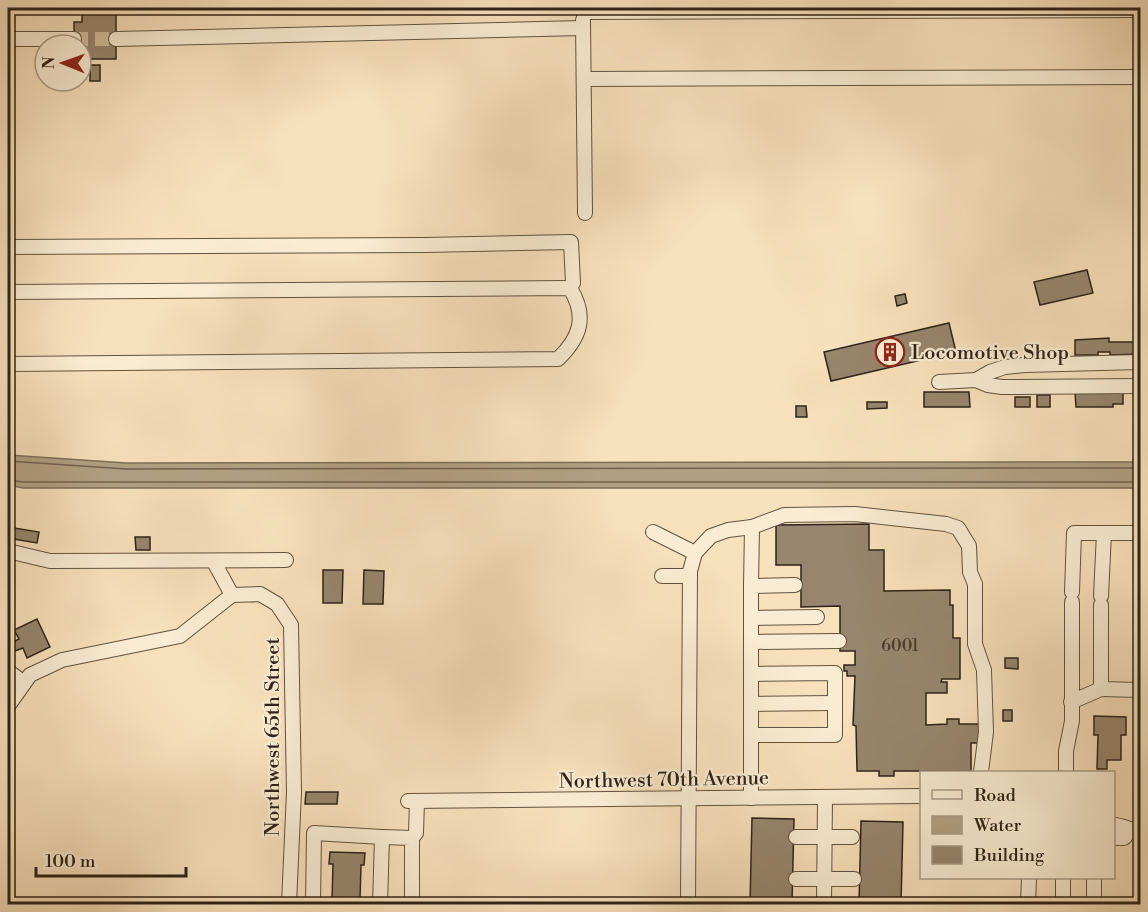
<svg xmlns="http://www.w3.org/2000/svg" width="1148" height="912" font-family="'Libre Bodoni',serif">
<rect width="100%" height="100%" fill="#f7e1bc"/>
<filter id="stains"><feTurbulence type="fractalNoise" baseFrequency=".00333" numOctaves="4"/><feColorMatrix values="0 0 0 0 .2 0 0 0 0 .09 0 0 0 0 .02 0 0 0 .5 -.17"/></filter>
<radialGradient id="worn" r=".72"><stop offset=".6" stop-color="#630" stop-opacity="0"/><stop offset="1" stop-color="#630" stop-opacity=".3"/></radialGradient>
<polygon fill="#b3a084" stroke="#7e6e58" stroke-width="1.5" points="8,455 126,463 1140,462 1140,488 23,488 8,485"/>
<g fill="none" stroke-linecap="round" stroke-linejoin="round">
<g stroke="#71614e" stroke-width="1.5">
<polyline points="8,461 126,469 1140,468"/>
<polyline points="8,480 24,482 1140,482"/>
</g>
</g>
<g fill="#97856d" stroke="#2f2217" stroke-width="1.5">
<polygon points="74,8 116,8 116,59 81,59 81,45 74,45 74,22 82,22 82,10 74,10"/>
<rect x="90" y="65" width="10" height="16"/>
<polygon points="1087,270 1093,293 1040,305 1034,282"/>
<polygon points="905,294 907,303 897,306 895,296"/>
<polygon points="949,323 956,352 831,381 824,352"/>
<polygon points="1109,338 1109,342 1140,342 1140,354 1110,355 1110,352 1098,352 1098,355 1075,355 1075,340"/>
<polygon points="924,392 969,392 970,407 924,407"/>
<polygon points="1075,392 1123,392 1123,404 1113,404 1113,407 1076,407"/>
<rect x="1037" y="395" width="13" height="12"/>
<rect x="1015" y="397" width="15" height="10"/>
<polygon points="867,402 887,402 887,408 867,409"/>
<polygon points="796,406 806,406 807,417 796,417"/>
<polygon points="869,524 869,550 884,550 884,591 950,590 950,605 953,605 953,638 960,638 960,679 942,679 941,682 947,682 947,693 926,693 926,725 947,724 947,719 959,719 959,724 979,724 979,743 971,743 971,771 894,771 894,776 879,776 879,771 857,771 856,726 853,725 855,676 847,676 847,671 844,671 844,665 855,665 855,651 840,651 840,606 801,607 801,565 776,565 776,525"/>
<polygon points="8,527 39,532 37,543 8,538"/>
<polygon points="135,537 150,537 150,550 136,550"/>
<polygon points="323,570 343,570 342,603 323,603"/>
<polygon points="364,570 384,571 383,604 363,604"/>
<polygon points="37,619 50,647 27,658 23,648 15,651 11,643 19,639 14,630"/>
<polygon points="1005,658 1018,658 1018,669 1005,668"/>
<rect x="1003" y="710" width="9" height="11"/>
<polygon points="1094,716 1126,717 1126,735 1121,735 1121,760 1107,760 1107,769 1097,769 1098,735 1094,735"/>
<polygon points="306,792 338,792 337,804 305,804"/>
<polygon points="752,818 794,819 792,904 750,904"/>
<polygon points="861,821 903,822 901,904 859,904"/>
<polygon points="330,852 365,853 364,865 361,865 360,899 364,899 364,904 329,904 329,899 332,899 333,864 329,864"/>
</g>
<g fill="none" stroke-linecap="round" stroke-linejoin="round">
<polyline stroke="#cfbb9b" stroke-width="14" stroke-dasharray="14 7" stroke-linecap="butt" points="74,39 116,39"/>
<g stroke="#615240" stroke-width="16">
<g id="minor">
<polyline points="583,12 1140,10"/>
<polyline points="583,20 585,213"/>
<polyline points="8,39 74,39"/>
<polyline points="116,39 583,28"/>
<polyline points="585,79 1140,77"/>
<polyline points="8,247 424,245 571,242 573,283 570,288"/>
<path d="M8,292L570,288C587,316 581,337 558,359L8,364"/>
<polyline points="976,380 990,372 1005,367 1025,365 1140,362"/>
<polyline points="939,382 976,380 988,385 1002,387 1140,386"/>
<polyline points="653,532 695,553"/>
<polyline points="8,551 50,561 286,560"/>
<polyline points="214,562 232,595"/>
<polyline points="662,576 690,576"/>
<polyline points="751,586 752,527"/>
<polyline points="1072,592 1074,533 1140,533"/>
<polyline points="1101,596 1104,533"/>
<polyline points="751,618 817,617"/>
<polyline points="751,642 839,641"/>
<polyline points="8,671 24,683"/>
<polyline points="1101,689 1140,690"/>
<polyline points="1071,702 1101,689 1101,605"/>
<polyline points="751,704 835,703"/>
<polyline points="8,706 30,675 62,660 180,636 232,595 260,594 277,604 291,625 294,792 289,904"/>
<polyline points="751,735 835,735 835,673 751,674"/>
<polyline points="1066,772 1066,751 1072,721 1072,602"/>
<polyline points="751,798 751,586 795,585"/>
<polyline points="408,801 922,796"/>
<path d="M1114,825C1124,825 1130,831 1140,831"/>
<polyline points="382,837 412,838 412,904"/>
<polyline points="796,837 852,837"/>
<polyline points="412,838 416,833 417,801"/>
<polyline points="1114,838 1124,838 1130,831"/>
<polyline points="796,879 854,879"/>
<polyline points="313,904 314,833 382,837 380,904"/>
<polyline points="688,904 690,571 695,553 711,536 728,530 752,527 784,515 855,514 946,524 958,528 969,546 970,572 975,584 975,644 984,670 986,732 981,772"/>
<polyline points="824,904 825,797"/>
<polyline points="1028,904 1029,878"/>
<polyline points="1063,904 1063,878"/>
<polyline points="1094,904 1094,878"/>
</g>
</g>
<use href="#minor" stroke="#faecd3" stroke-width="14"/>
</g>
<defs>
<g id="building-ring" transform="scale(1.5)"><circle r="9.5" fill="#faecd3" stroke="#8f2418" stroke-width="1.5"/><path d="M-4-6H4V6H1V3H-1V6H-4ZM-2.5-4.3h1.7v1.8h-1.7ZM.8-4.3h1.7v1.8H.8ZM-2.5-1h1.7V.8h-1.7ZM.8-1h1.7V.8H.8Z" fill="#8f2418"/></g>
</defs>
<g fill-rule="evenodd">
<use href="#building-ring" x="890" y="352"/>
</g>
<g text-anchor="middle" stroke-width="4.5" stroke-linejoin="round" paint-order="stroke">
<g font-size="16" fill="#493b2c">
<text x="900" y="651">6001</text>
</g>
<g font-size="20" fill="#2f2217" stroke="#faecd3" text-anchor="start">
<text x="911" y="359">Locomotive Shop</text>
</g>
<g font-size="20" fill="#2f2217" stroke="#faecd3">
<text transform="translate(272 737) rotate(-90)" y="7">Northwest 65th Street</text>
<text transform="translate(664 779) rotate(-1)" y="7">Northwest 70th Avenue</text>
</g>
</g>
<rect width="1148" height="912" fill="none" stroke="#f7e1bc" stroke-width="30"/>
<rect x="9" y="9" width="1130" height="894" fill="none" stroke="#2f2217" stroke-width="3"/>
<rect x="15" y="15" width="1118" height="882" fill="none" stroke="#2f2217" stroke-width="1.5"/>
<rect x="920" y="771" width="195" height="108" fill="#faecd3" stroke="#a99b88" stroke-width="1.5"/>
<rect x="932" y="790" width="30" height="9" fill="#faecd3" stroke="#a99b88" stroke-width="1.5"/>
<text x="974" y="801" font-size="18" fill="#2f2217">Road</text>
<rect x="932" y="816" width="30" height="18" fill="#b3a084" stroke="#a99b88" stroke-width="1.5"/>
<text x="974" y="831" font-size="18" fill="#2f2217">Water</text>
<rect x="932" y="846" width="30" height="18" fill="#97856d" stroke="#a99b88" stroke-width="1.5"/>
<text x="974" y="861" font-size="18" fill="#2f2217">Building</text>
<g transform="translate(63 63) rotate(271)"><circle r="28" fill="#faecd3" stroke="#a99b88" stroke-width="1.5"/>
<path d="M0-4.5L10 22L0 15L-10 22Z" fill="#8f2418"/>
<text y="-9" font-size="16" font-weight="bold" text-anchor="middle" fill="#2f2217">N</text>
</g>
<path d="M36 867v9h150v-9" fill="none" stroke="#2f2217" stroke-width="3"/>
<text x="45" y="867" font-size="18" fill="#2f2217" stroke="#faecd3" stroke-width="4.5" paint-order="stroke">100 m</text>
<rect width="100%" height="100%" filter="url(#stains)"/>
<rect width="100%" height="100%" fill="url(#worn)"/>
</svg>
